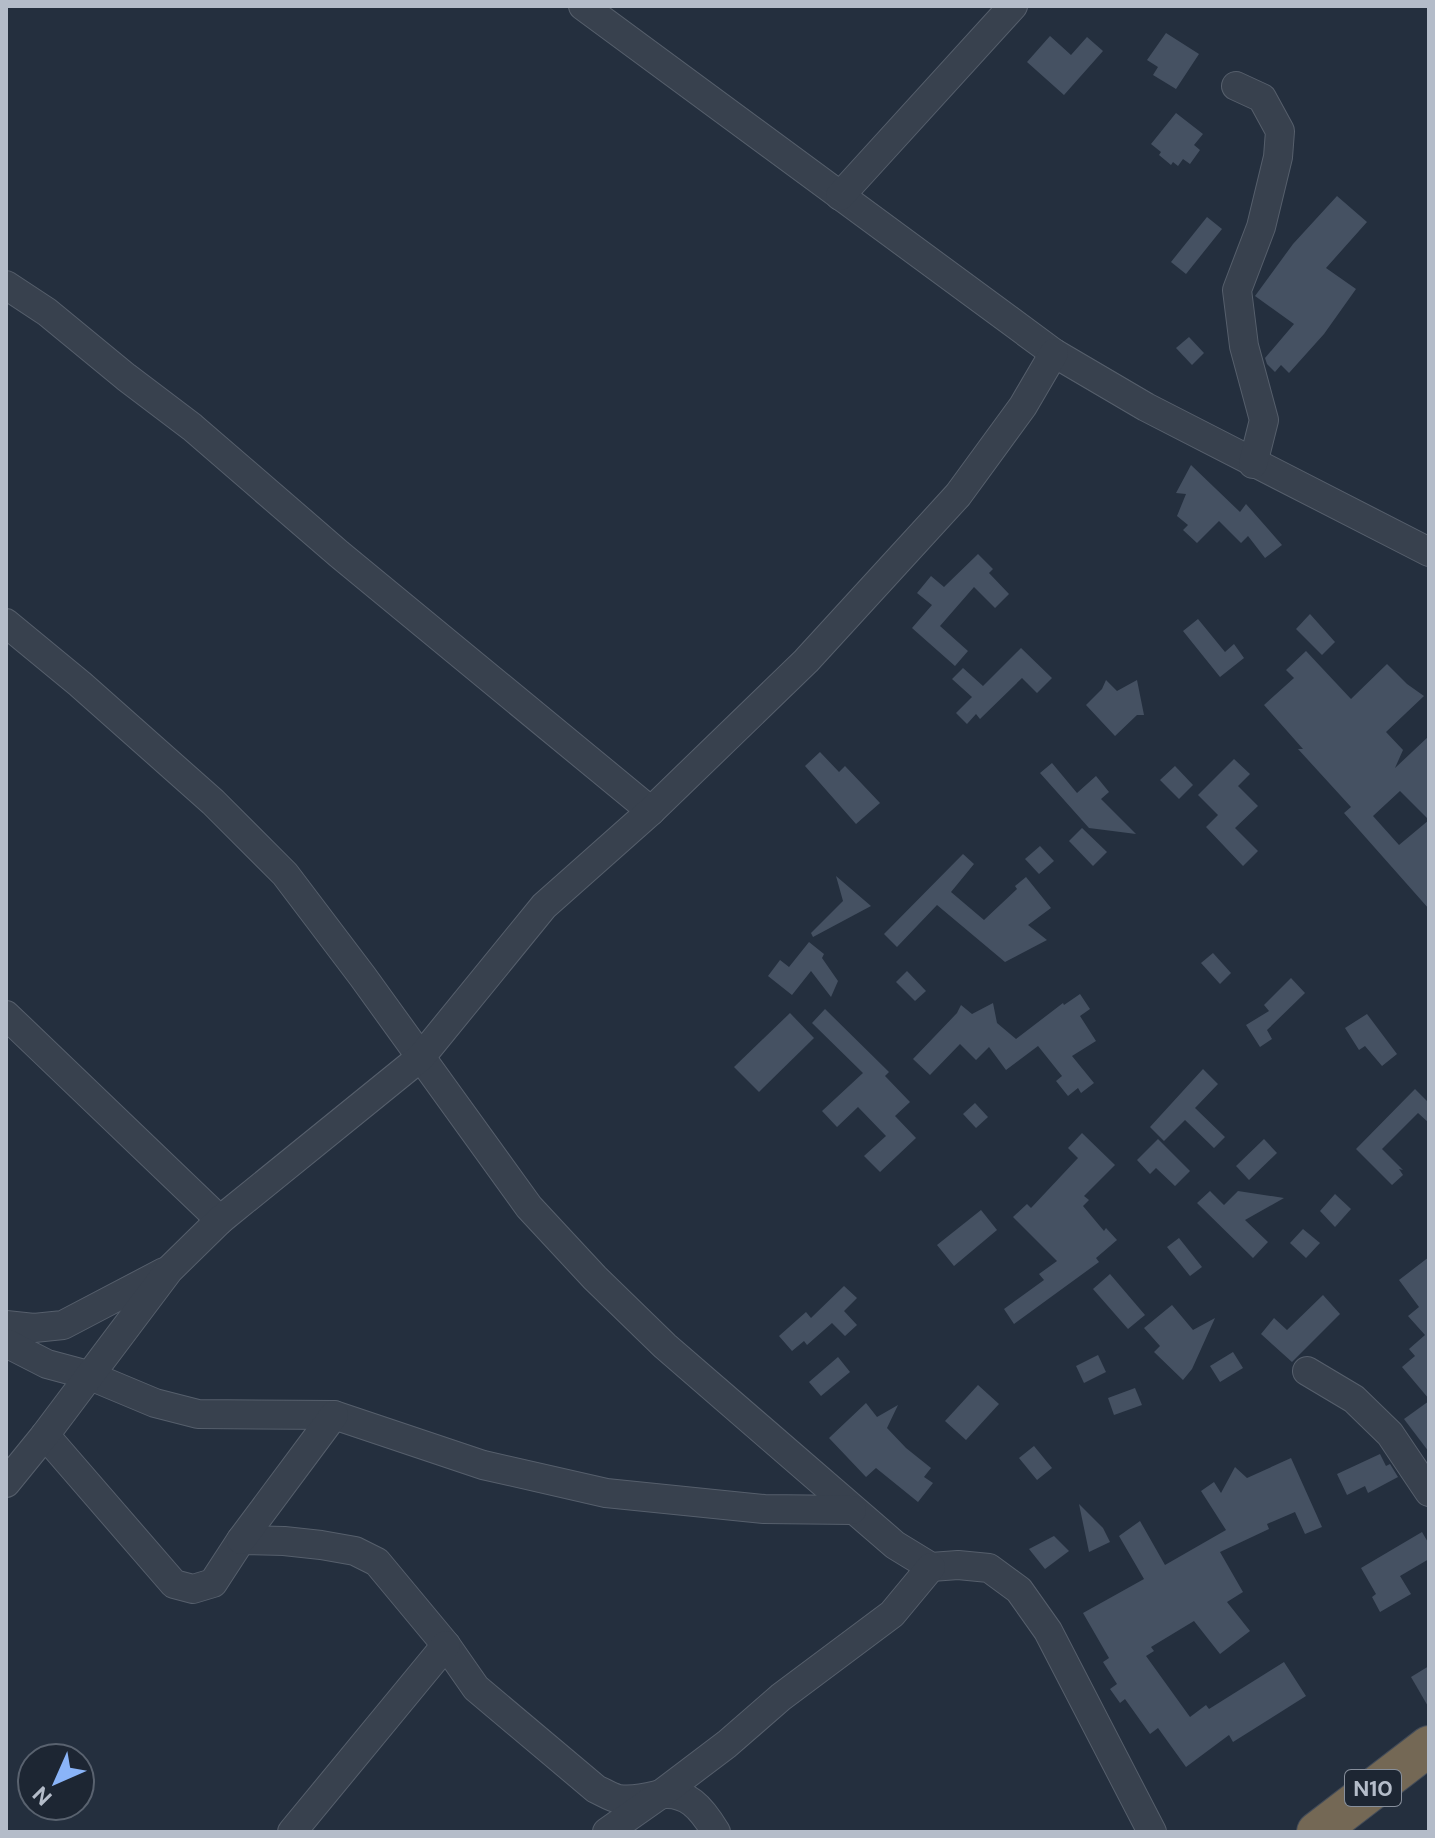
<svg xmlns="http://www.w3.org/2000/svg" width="1435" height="1838" font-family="'DM Sans',sans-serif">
<rect width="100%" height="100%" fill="#242f3e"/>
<g fill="#455162" fill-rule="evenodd">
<polygon points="1166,33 1199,54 1176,89 1153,75 1158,67 1147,60"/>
<polygon points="1050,36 1071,55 1087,37 1103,51 1064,95 1027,62"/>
<polygon points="1176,113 1203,134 1194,145 1200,150 1190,164 1183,159 1178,166 1173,162 1171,165 1159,155 1161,152 1151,144"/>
<polygon points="1337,196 1367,222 1326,268 1356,289 1324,334 1289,373 1281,365 1275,372 1267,364 1265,358 1294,324 1255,296 1293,244"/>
<polygon points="1207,217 1222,229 1186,274 1171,262"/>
<polygon points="1189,337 1204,353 1192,365 1176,348"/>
<polygon points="1191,465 1240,512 1246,504 1282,545 1265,558 1248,536 1241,543 1219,521 1197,543 1183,530 1188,525 1177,516 1186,494 1176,493"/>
<polygon points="978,554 993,569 989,573 1009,594 995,608 974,587 940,626 968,651 955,666 912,628 932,605 917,593 931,576 944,587"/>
<polygon points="1310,614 1335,642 1322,655 1296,629"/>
<polygon points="1198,619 1225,652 1234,644 1244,658 1220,677 1183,631"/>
<polygon points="1021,648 1052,678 1037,693 1022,678 980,719 976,714 967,724 956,713 972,697 952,679 963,668 983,686"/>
<path d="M1306,651L1351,699L1387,664L1407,684L1424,696L1386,732L1403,750L1395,768L1429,736V909L1344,813L1351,807L1298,749H1303L1264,705L1294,678L1286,670ZM1400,791L1429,820L1399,845L1373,816Z"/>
<polygon points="1106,680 1117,691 1137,680 1144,715 1137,715 1115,736 1086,705 1102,689"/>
<polygon points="820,752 839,772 845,766 880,803 856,824 805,766"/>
<polygon points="1234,759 1250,774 1238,786 1258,806 1235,828 1258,851 1243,866 1206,827 1218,815 1198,795"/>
<polygon points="1052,763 1077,793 1096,776 1109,792 1101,799 1136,834 1089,828 1040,773"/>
<polygon points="1175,766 1193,785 1179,799 1160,780"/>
<polygon points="1082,828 1107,852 1093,866 1069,841"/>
<polygon points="1040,846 1054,861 1039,874 1025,859"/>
<polygon points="963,854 974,864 951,892 984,920 1017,889 1015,886 1026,877 1051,908 1028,925 1047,940 1005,962 937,905 897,947 884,934"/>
<polygon points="836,876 871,906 813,937 811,933 843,901"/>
<polygon points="809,942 824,954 822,958 838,981 831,997 811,971 792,995 768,976 780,960 789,967"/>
<polygon points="1213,953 1231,973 1220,984 1201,963"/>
<polygon points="907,971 926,991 915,1001 896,982"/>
<polygon points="1291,978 1305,993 1267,1030 1272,1039 1260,1047 1246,1025 1269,1011 1264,1005"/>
<polygon points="1080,994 1090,1009 1080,1016 1096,1041 1072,1056 1094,1083 1081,1093 1078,1088 1068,1096 1056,1081 1062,1076 1038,1046 1006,1070 989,1047 976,1060 960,1044 930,1075 913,1059 957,1013 961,1005 972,1014 993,1003 997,1023 1016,1039 1063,1003 1064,1005"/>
<polygon points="825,1009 889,1072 885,1076 910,1102 895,1116 916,1138 880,1172 864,1156 886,1136 858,1107 837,1127 822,1111 863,1073 812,1023"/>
<polygon points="790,1013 814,1038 759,1092 734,1067"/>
<polygon points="1367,1014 1397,1054 1382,1066 1365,1046 1359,1050 1345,1028"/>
<polygon points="1203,1069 1218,1084 1195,1108 1225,1137 1214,1148 1185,1120 1164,1141 1150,1127"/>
<polygon points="1415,1089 1429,1103 1429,1123 1418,1113 1382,1149 1403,1170 1399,1169 1403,1175 1392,1185 1356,1149"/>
<polygon points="975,1103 988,1117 976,1128 963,1114"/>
<polygon points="1082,1133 1115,1165 1084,1196 1089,1200 1083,1206 1104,1231 1106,1228 1117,1240 1096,1258 1099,1262 1014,1324 1004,1309 1044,1280 1039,1274 1057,1261 1013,1217 1027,1204 1031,1208 1078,1158 1068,1148"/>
<polygon points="1158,1139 1190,1171 1175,1186 1156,1168 1150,1174 1137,1160"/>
<polygon points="1264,1139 1277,1153 1249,1180 1236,1166"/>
<polygon points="1210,1191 1224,1205 1238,1191 1284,1198 1245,1220 1268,1242 1253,1258 1197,1203"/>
<polygon points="1335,1194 1351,1209 1335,1227 1320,1211"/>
<polygon points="981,1210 997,1230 954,1266 937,1245"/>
<polygon points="1303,1229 1320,1243 1306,1258 1290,1243"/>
<polygon points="1179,1238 1202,1267 1190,1276 1167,1247"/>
<polygon points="1429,1257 1429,1399 1402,1367 1415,1356 1409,1349 1425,1335 1408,1316 1419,1307 1399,1280"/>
<polygon points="1110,1274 1145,1315 1128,1329 1093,1289"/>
<polygon points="844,1286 857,1298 844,1311 857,1325 845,1336 832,1323 807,1345 804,1341 792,1351 779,1336 806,1312 811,1318"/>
<polygon points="1323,1295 1340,1314 1292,1362 1261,1334 1274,1318 1287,1330"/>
<polygon points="1172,1305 1193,1330 1215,1318 1192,1369 1183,1380 1154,1352 1160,1346 1144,1328"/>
<polygon points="1233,1352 1243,1368 1220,1382 1210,1366"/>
<polygon points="1098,1355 1106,1372 1084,1383 1076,1366"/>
<polygon points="838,1357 850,1372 821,1396 809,1382"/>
<polygon points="978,1385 999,1404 966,1440 945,1421"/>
<polygon points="1135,1388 1142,1405 1114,1415 1108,1398"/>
<polygon points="1429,1401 1429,1452 1404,1419"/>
<polygon points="866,1403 877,1417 898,1405 887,1428 906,1448 931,1468 924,1477 933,1483 918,1502 876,1468 866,1477 829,1438"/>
<polygon points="1034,1446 1052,1468 1037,1480 1019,1458"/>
<polygon points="1380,1454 1386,1466 1390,1464 1398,1477 1368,1493 1365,1486 1347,1495 1337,1474"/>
<polygon points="1291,1458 1322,1527 1305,1534 1295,1512 1267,1524 1269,1529 1220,1552 1243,1592 1227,1602 1250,1631 1220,1654 1194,1621 1151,1647 1154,1651 1146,1656 1190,1717 1206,1705 1209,1709 1284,1662 1306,1696 1233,1742 1229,1735 1186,1767 1158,1728 1150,1734 1125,1699 1120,1703 1110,1689 1117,1684 1103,1662 1109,1658 1083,1613 1144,1579 1119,1536 1140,1521 1165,1565 1226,1530 1201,1491 1214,1482 1221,1493 1235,1467 1247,1478"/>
<polygon points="1079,1504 1103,1528 1110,1542 1089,1552"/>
<polygon points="1422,1532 1429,1544 1429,1559 1400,1576 1411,1594 1380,1612 1372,1597 1376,1594 1361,1568"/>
<polygon points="1054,1536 1069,1551 1045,1569 1029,1549"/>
<polygon points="1429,1666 1429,1708 1411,1677"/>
</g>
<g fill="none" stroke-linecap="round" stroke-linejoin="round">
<g stroke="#565f6c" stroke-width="30">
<g id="minor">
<polyline points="583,6 1054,353 1146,407 1429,552"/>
<polyline points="1236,86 1262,98 1280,131 1278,157 1261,227 1237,290 1244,346 1264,420 1253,464"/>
<polyline points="840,196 1013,6"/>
<polyline points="6,285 47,312 126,377 192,427 339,554 651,811"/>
<polyline points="6,623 80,684 213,802 285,874 363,977 529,1207 595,1278 665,1346 895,1545 931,1567 958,1565 989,1568 1019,1590 1048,1631 1152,1832"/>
<polyline points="6,1015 220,1220"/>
<polyline points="6,1325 34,1328 63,1325 164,1272"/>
<polyline points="6,1343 47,1364 88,1375 155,1403 198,1414 334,1415 483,1465 606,1493 764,1509 852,1510"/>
<polyline points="1307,1371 1354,1399 1390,1434 1429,1492"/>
<path d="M45,1435L174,1584L193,1589L213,1583L241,1540L284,1541L321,1545L355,1551L377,1562L446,1645L476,1688L596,1789C603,1792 612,1798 619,1799C632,1801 645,1798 657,1795C687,1789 702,1809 716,1832"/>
<polyline points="6,1483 45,1435 169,1270 220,1220 421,1057 544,906 651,811 806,661 958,495 1023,406 1054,353"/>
<polyline points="241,1540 334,1415"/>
<polyline points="292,1832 446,1645"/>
<polyline points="607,1832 661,1794 727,1744 781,1697 892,1614 931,1567"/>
</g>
</g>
<g stroke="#434c59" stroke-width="42">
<polyline id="highway" points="1317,1832 1429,1746"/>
</g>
<use href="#minor" stroke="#38414e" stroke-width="28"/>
<use href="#highway" stroke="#746855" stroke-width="40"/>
</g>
<g text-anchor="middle" stroke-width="6" stroke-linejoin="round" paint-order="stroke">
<rect fill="#1d2633" stroke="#878f9c" stroke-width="2" x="1345" y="1770" width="56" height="36" rx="6"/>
<g font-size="22" font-weight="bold" fill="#b4bcc9">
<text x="1373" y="1796">N10</text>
</g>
</g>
<rect width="1435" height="1838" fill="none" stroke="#b4bcc9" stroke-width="16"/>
<g transform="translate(56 1782) rotate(225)"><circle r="38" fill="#1d2633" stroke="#59626f" stroke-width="2"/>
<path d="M0-6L14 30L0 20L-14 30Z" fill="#8ab4f8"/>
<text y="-12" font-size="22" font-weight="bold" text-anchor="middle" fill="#b4bcc9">N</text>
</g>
</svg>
